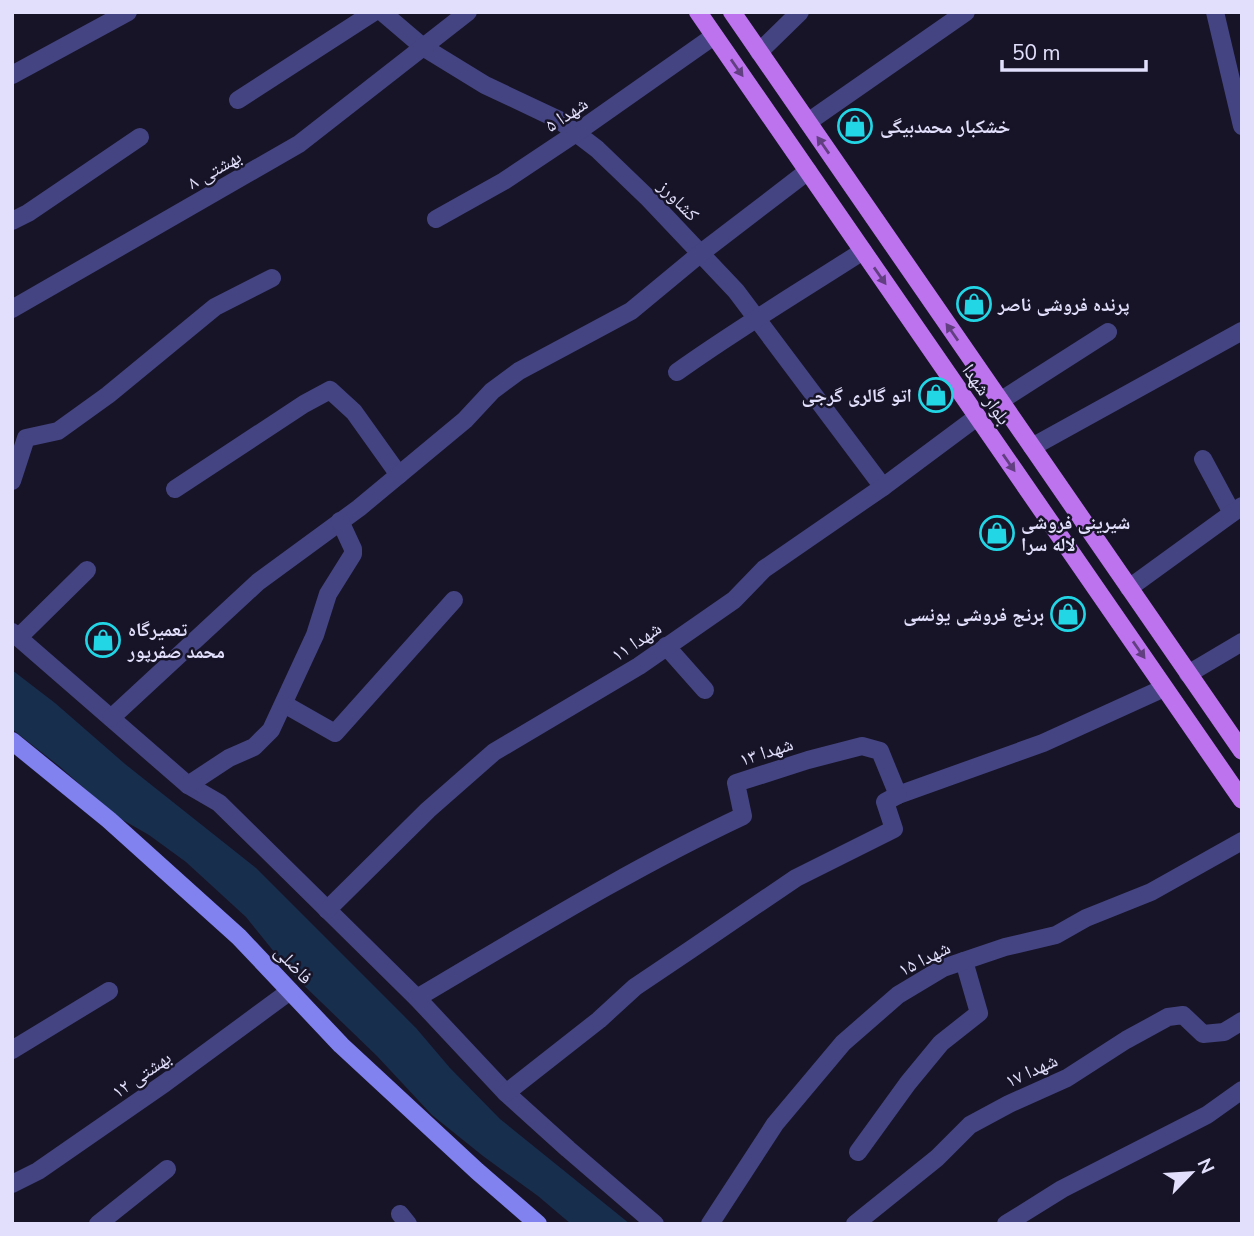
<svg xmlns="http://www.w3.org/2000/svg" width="1254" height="1236" font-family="'Nunito Sans','Noto Naskh Arabic',sans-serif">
<rect width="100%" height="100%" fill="#171428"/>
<polygon fill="#182e4d" points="12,670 55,703 125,764 256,868 416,1028 450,1068 500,1119 630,1224 571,1224 538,1196 483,1156 432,1115 377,1056 292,974 246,917 186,862 149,835 116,816 59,766 12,729"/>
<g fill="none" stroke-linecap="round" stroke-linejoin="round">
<g stroke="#454482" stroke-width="18">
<polyline points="382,12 423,47 485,85 559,120 597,149 649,199 736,291 883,487"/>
<polyline points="1215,12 1242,126"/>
<polyline points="759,52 800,12"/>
<polyline points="12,75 128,12"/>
<polyline points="238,100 374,12"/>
<polyline points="808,122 966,12"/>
<polyline points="436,219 504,181 576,133 714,36"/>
<polyline points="12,221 28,213 140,137"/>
<polyline points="12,309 299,144 468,12"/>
<path d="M677,372C737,329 801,291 863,251"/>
<polyline points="1000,401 1108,332"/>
<polyline points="1032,447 1242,331"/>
<polyline points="1203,459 1232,513"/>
<polyline points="12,481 26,438 58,431 108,395 215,307 272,278"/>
<polyline points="175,489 304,404 330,390 354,412 399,475"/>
<polyline points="1129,588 1242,506"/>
<polyline points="12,632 188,785 219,803 417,998 506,1093 568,1149 655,1224"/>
<polyline points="19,637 87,570"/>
<polyline points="666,646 705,690"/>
<polyline points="1188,674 1242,642"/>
<polyline points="284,704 335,733 454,600"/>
<polyline points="111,718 258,582 359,508 465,420 492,391 519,371 631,311 701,253 808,171"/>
<polyline points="188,785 229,758 254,747 271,730 315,635 328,594 353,554 353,549 340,521"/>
<polyline points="327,910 428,810 494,752 639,666 734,600 764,569 883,487 977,417"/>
<path d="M417,998C524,935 630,869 743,816L736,783L808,760L862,746L880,751L898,795L1043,743L1164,688"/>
<polyline points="12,1050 109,991"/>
<polyline points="506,1093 599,1020 635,987 690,950 796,878 894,829 885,802 898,795"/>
<polyline points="858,1152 908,1083 941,1043 979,1013 964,961"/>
<polyline points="12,1184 38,1171 165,1083 290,991"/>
<polyline points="400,1214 408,1224"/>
<polyline points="98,1224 167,1169"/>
<polyline points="710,1224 775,1124 843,1043 898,995 943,968 1005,947 1056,935 1086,918 1151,892 1242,841"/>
<polyline points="855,1224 937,1158 970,1125 1009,1104 1067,1078 1126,1040 1168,1017 1183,1015 1203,1034 1224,1032 1242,1021"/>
<polyline points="1006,1224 1062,1189 1207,1115 1242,1090"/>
</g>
<polyline stroke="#8181f0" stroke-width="18" points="12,741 109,820 239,937 341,1045 477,1171 538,1224"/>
<g stroke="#bd73ee" stroke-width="18">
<polyline points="698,12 1242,800"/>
<polyline points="732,12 1242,751"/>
</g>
</g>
<defs><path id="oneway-solid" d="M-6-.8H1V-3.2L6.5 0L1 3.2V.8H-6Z" transform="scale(1.75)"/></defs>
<g fill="#623f81">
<use href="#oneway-solid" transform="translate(737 68) rotate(55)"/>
<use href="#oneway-solid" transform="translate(823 145) rotate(-125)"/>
<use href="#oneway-solid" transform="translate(880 276) rotate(55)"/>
<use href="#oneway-solid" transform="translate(952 332) rotate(-125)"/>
<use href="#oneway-solid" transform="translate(1009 463) rotate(55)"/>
<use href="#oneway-solid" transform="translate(1139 650) rotate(55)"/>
</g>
<defs>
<g id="shop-ring" transform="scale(1.75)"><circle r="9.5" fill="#171428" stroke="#22d6e5" stroke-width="1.5"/><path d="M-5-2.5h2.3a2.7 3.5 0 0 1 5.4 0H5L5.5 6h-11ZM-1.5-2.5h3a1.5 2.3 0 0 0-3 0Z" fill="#22d6e5"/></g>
</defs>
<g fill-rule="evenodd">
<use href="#shop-ring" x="855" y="126"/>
<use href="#shop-ring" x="974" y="304"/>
<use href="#shop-ring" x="936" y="395"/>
<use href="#shop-ring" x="997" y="533"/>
<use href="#shop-ring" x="1068" y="614"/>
<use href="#shop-ring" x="103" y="640"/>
</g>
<g text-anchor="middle" stroke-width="5" stroke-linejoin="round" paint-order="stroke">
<g font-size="19" fill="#e1dffb" stroke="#171428">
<text transform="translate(566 114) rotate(-34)" y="7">شهدا ۵</text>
<text transform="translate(214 169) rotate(-30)" y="7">بهشتی ۸</text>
<text transform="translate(679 200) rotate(46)" y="7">کشاورز</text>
<text transform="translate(987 394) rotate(55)" y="7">بلوار شهدا</text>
<text transform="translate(636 641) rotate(-34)" y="7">شهدا ۱۱</text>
<text transform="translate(766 751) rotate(-18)" y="7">شهدا ۱۳</text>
<text transform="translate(924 958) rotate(-27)" y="7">شهدا ۱۵</text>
<text transform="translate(294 964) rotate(47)" y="7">فاضلی</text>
<text transform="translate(1031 1070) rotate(-25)" y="7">شهدا ۱۷</text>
<text transform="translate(141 1074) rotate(-35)" y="7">بهشتی ۱۲</text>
</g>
<g font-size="19" font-weight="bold" fill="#e1dffb" stroke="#171428" text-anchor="start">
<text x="880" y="133">خشکبار محمدبیگی</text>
<text x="998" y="311">پرنده فروشی ناصر</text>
<text x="912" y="402" text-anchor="end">اتو گالری گرجی</text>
<text x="1021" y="529">شیرینی فروشی<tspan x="1021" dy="22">لاله سرا</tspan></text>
<text x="1044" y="621" text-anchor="end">برنج فروشی یونسی</text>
<text x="128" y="636">تعمیرگاه<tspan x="128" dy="22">محمد صفرپور</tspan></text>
</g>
</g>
<rect width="1254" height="1236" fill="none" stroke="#e1dffb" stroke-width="28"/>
<g transform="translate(1191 1173) rotate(65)" stroke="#171428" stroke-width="5" paint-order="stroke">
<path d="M0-5L12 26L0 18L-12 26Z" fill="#e1dffb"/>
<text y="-10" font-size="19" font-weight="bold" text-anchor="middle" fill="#e1dffb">N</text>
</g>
<path d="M1002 60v10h144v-10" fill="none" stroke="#e1dffb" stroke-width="3.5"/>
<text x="1012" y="60" font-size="21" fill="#e1dffb" stroke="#171428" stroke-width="5" paint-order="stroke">50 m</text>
</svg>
